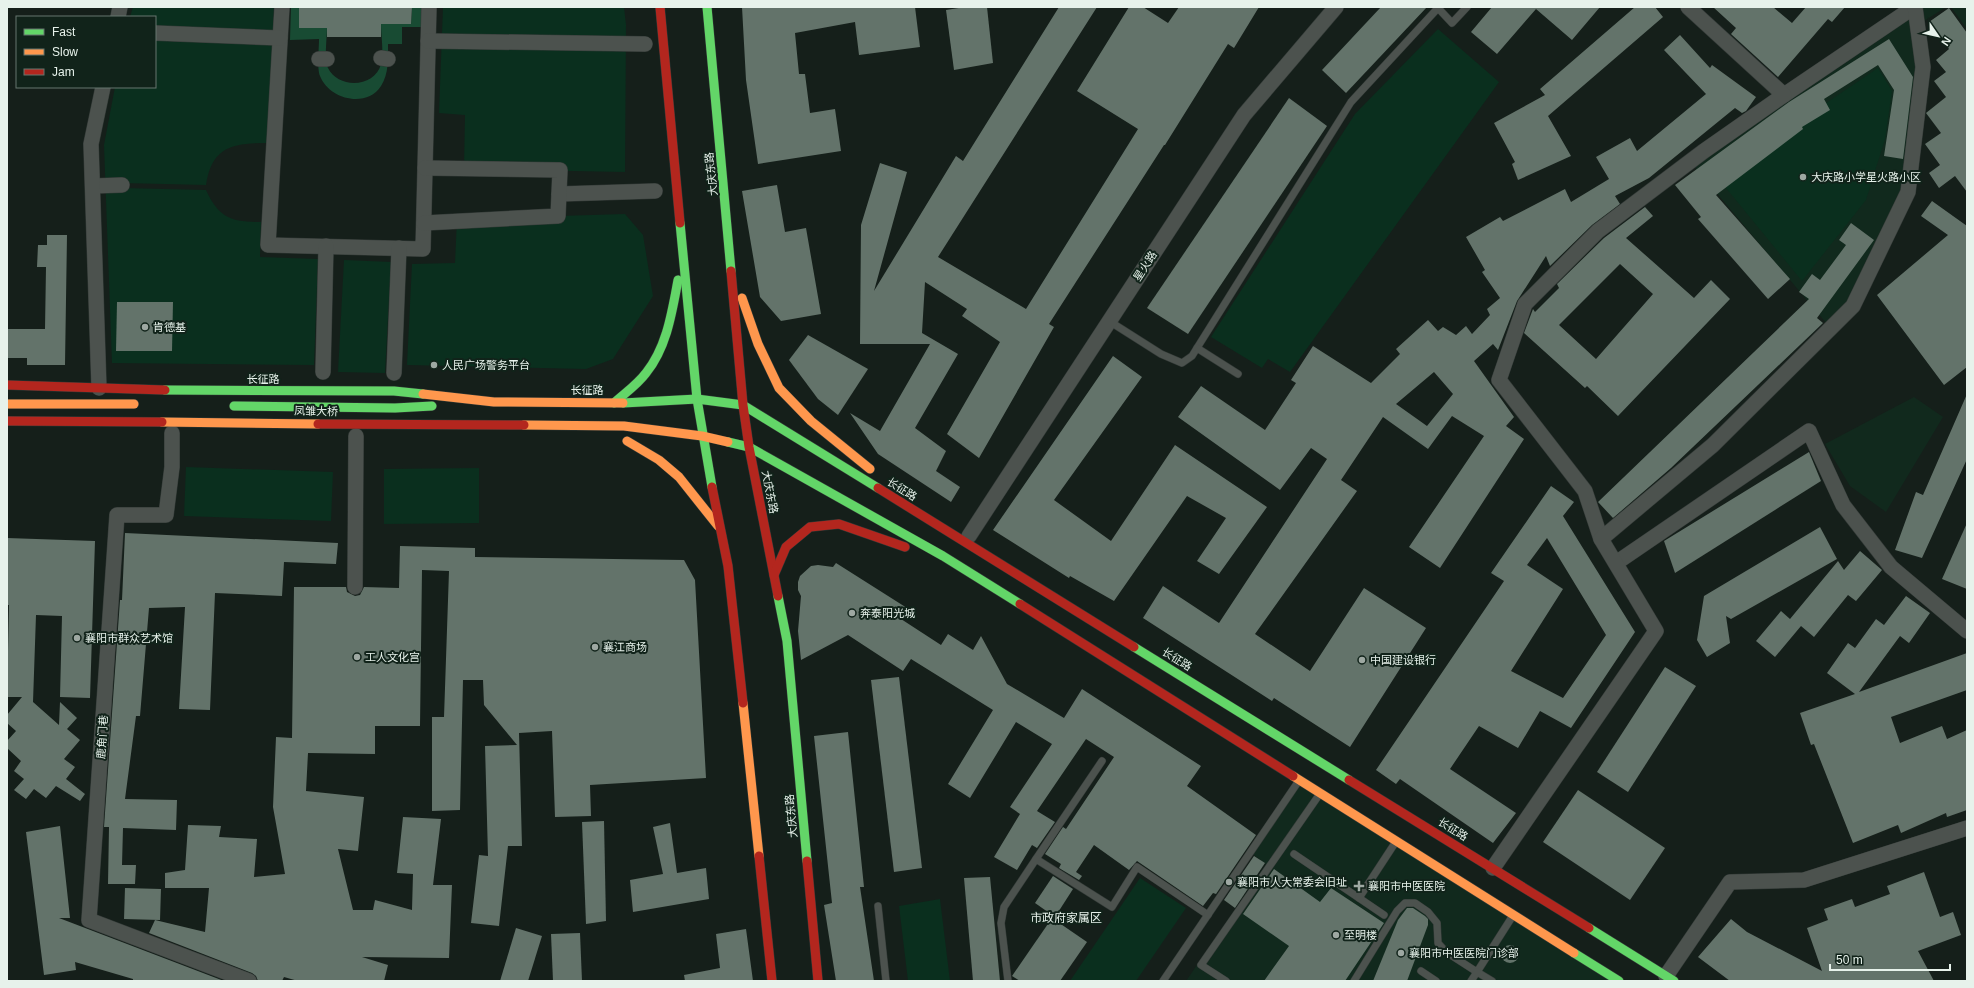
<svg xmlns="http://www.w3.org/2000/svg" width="1974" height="988" font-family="Helvetica,'Noto Sans SC',sans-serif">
<rect width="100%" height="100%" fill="#151f1a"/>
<g fill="#11291d">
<polygon points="1920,7 1946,7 1921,23"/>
<polygon points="1951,7 1967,7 1967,29"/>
<polygon points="1909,19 1917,78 1902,188 1847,305 1827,324 1693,165"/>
<polygon points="1914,397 1943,417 1886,512 1850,486 1825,444"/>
<polygon points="1299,780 1619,981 1186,981 1266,864 1250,852"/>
</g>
<g fill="#0a2f1e">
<path d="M133,7H274L268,143C233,143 212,146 206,185L122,183V188L206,190C219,218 231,222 261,222L260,257L318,259L314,365L112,363L104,145L115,87H155V17H130Z"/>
<polygon points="443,7 624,7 626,25 625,172 464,169 465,115 439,113"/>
<polygon points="1438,29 1499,82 1290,372 1268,359 1262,368 1211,337 1355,114"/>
<polygon points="1878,68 1892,91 1885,139 1866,200 1802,281 1717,177"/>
<polygon points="625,214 643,235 653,296 613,359 586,369 407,365 412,264 455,263 457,219"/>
<polygon points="344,260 391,262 385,373 338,372"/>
<polygon points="186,467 333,472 331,521 184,516"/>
<polygon points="479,468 479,523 384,524 384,469"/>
<polygon points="1140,878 1186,908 1136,981 1070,981"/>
<polygon points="940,899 950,981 908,981 899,906"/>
</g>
<path fill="#184b33" d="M291,7H299L327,28C327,37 324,61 328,68C338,89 375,88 381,64C384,52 381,36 381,24H411L412,7H424V27H402V44H388C388,58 389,74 381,86C366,109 329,99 320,76C317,69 319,48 319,39L290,40Z"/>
<g fill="#63736a" fill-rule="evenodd">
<polygon points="299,7 412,7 411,24 381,24 381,37 327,37 327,28 299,28"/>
<polygon points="742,7 915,7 920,47 859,55 855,22 795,33 799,74 805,74 810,113 835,109 841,151 758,164 746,80"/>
<polygon points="965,7 987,7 993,63 954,70 946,10"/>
<polygon points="1059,7 1097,7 938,257 1026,309 1138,129 1077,91 1129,7 1143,7 1168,23 1179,7 1259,7 1234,48 1228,44 1165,145 1164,145 1049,324 1054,327 979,458 947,434 1000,342 962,316 967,309 925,282 922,333 958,354 915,428 946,451 936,471 960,487 951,502 878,454 850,413 880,431 930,344 860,344 861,225 880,163 907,172 874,291 956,156 963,161"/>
<polygon points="1381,7 1427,7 1346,93 1322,70"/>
<polygon points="1492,7 1600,7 1572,40 1536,9 1497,54 1471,32"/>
<polygon points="1635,7 1655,7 1663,17 1548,116 1571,156 1518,180 1512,164 1515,162 1494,123 1545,95 1540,89"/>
<polygon points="1713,7 1773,7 1792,23 1806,7 1845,7 1832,22 1828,19 1778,77 1731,34 1736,28"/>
<polygon points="1949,8 1967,33 1967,192 1955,176 1939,188 1929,173 1940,165 1925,144 1941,133 1926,113 1946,97 1934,81 1946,72 1936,60 1949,49 1929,22"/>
<path d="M1680,35L1710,68L1712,65L1756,97L1746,111L1742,113L1735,108L1649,178L1615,196L1620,204L1592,225L1550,266L1546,256L1517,301L1498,350L1493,344L1474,361L1514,417L1506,426L1524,439L1440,568L1409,547L1484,436L1452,416L1428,449L1383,417L1341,480L1357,491L1255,634L1310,671L1364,588L1426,628L1350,747L1274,698L1272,701L1143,618L1163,586L1219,623L1327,459L1311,448L1280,490L1178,417L1201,386L1265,430L1296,383L1291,380L1313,346L1371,383L1400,354L1396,349L1428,320L1438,331L1443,327L1456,335L1466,326L1472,334L1490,315L1487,309L1500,298L1482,272L1485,270L1466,237L1500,217L1503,221L1565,189L1571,202L1609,179L1596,157L1630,138L1637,151L1706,94L1664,50ZM1434,372L1453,394L1427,426L1396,404Z"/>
<polygon points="1889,39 1913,77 1903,159 1884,156 1894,90 1878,65 1824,99 1830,110 1802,127 1803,129 1716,195 1790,279 1768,299 1698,219 1701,217 1675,185 1789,102"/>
<polygon points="1289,98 1327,126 1188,334 1147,308"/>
<polygon points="777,185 785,232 806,228 821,314 781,321 760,297 742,191"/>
<polygon points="1932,201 1967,226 1967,367 1944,385 1877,295 1948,235 1921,216"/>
<path d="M1645,207L1653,216L1626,238L1694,298L1711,280L1730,299L1618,416L1587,386L1585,388L1524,333L1533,309L1535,312L1559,288L1557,284L1604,238ZM1620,264L1653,294L1596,359L1559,325Z"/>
<polygon points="1851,223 1874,240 1817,318 1823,323 1671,468 1613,518 1598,502 1809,299 1799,292 1812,274 1820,280 1846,245 1839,240"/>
<polygon points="47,235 67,235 65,365 27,365 27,358 7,358 7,329 45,329 46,267 37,267 38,245 47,245"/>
<polygon points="117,302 173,302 172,351 116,351"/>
<polygon points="808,335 868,369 838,415 818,399 789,360"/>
<polygon points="1113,356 1142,377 1054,500 1111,541 1175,445 1267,507 1219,574 1197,561 1226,518 1187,496 1114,601 1070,576 1069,578 993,530"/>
<polygon points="1967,394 1967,459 1922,558 1895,550 1916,492 1923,495"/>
<polygon points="1809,452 1821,481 1675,573 1664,541"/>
<path d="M1551,486L1574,502L1563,516L1635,632L1571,728L1540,711L1518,748L1479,726L1450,769L1516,813L1493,843L1400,779L1396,784L1376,770L1504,581L1491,573ZM1547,538L1606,635L1563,698L1511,671L1563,589L1527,565Z"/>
<polygon points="1967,523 1967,589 1942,579"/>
<polygon points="1820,527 1837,559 1731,619 1726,616 1730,643 1707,657 1697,640 1704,596"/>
<polygon points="125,533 338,543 336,564 284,562 282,596 215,593 210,710 179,709 185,607 149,608 140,716 136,716 125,799 177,800 176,830 123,828 122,865 136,865 135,884 108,884 109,827 104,827 120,600 122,600"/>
<polygon points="7,538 95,541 90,698 60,697 62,616 36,615 33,702 59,725 60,702 77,718 67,729 80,740 64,759 75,767 66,779 85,794 80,801 56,786 46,798 34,789 26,799 14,790 24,779 14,771 21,761 7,748 7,741 16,731 7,723 7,715 22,697 7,697 9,605 7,605"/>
<polygon points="400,546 475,548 475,557 684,560 695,580 706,778 590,785 591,816 555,817 552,731 519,733 522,846 508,846 499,926 471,923 479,855 488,856 485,746 517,745 484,705 483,680 463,680 460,810 432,811 432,717 444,717 449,571 422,570 420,726 375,726 375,754 308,753 306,791 364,797 358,851 338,849 353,910 373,910 375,900 412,910 413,874 397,873 403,817 441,819 433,885 452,885 449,958 362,957 388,965 384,981 298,981 284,977 282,981 258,981 256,976 252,973 149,933 155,920 205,932 209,888 165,888 165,873 185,870 188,825 221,826 219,837 257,839 254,877 285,874 273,807 276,737 292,738 294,587 346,587 347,592 355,596 360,595 364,587 399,588"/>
<polygon points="1860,551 1882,570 1856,601 1848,595 1814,637 1801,626 1775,657 1756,641 1781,611 1790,619 1838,561 1844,570"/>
<polygon points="836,563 907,608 901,619 941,645 948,634 973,650 981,636 1007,684 1064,718 1082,689 1201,766 1187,786 1256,835 1216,894 1213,893 1203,906 1137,861 1129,870 1094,845 1076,872 1082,876 1079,880 1059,868 1061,864 1045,854 1063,827 1066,829 1114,757 1086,739 1037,811 1055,822 1037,848 1032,845 1017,870 994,857 1020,814 1010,807 1052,744 1016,722 970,798 948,784 993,710 911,659 903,671 848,635 801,660 798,631 801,596 798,590 798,582 800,576 811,566 818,565 833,567"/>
<polygon points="1906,596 1930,613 1909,643 1900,636 1859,692 1967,653 1967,690 1891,717 1900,743 1942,726 1947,739 1967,730 1967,810 1947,817 1946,813 1901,833 1898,825 1853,843 1814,744 1811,745 1800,713 1855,694 1827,673 1848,643 1855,648 1876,619 1884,625"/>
<polygon points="1665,667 1696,686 1628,792 1597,772"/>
<polygon points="899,677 922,868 894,872 871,680"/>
<polygon points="848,732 864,887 860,887 874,981 836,981 824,905 832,903 814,736"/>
<polygon points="1578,790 1665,848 1630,900 1543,842"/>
<polygon points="604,821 606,921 586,924 582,822"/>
<polygon points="670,823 677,873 706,868 709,899 633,912 630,880 663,874 653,827"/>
<polygon points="60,826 70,918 59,918 224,981 133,981 133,979 75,962 76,970 44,975 26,832"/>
<polygon points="1254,856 1265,863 1235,908 1224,900"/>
<polygon points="1274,869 1320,902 1331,888 1384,923 1345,981 1264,981 1289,946 1243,914"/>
<polygon points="1924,872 1940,917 1953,912 1961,935 1918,951 1934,981 1730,981 1698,957 1731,919 1747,932 1822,971 1807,928 1828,920 1824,909 1852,899 1855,907 1890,894 1887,886"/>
<polygon points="1053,876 1073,889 1055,917 1035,903"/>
<polygon points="990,877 1000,981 973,981 964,878"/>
<polygon points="125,888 161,889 160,920 124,919"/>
<polygon points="1407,908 1413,908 1425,916 1428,919 1428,925 1407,981 1373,981 1398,920"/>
<polygon points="1052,918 1087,942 1060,981 1020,981 1012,976"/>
<polygon points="516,928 542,936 528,981 500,981"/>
<polygon points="746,929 753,981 685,981 684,975 720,968 716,934"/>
<polygon points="580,933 582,981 553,981 551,934"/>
<circle cx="1510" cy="954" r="9"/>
</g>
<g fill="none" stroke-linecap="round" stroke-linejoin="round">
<g stroke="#333a37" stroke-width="8">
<g id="lane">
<polyline points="1109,321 1161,354 1182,363 1192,356 1351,102 1438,8 1452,23 1467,7"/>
<polyline points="1197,348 1238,374"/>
<polyline points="1102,761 1036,859 1112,907 1137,867 1208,915"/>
<polyline points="1294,854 1359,898"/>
<polyline points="878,906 886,981"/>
<polyline points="1384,915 1359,898 1395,843"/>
<polyline points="1421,971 1436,981"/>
<polyline points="1008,981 1001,923 1004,907 1036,859"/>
<polyline points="1163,981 1298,782"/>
<polyline points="1226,981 1201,965 1319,795"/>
<polyline points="1354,981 1397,911 1405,903 1415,903 1428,912 1437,923 1438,943 1446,952 1477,972 1512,917"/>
<polyline points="1471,981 1477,972 1492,981"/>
</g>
</g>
<g stroke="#333a37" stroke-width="16">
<g id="street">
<polyline points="282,7 268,245 423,249 429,7"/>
<polyline points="118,17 120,7"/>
<polyline points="155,33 280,38"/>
<polyline points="428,41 645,44"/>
<polyline points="381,58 388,59"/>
<polyline points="319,59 327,59"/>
<polyline points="1784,95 1914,7"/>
<polyline points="93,186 122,185"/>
<polyline points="559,194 655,191"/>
<polyline points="424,223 558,216 560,170 425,168"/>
<polyline points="323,372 326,246"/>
<polyline points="394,373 399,248"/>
<polyline points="99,388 91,144 103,87"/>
<polyline points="172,433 172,467 166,515 117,515 89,920 249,981"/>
<polyline points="969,536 1244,115 1336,7"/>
<polyline points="1601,539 1585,491 1499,380 1525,304 1598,231 1704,151 1784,95 1688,7"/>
<polyline points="1616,563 1809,431 1843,505 1891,567 1967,631"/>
<polyline points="355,587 356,436"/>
<polyline points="1493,868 1656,631 1601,539 1713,445 1853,306 1908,192 1923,67 1915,7"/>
<polyline points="1666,976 1730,882 1804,880 1967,828"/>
</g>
</g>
<g stroke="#333a37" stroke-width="10">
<g id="fast">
<polyline points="707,7 731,271"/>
<polyline points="680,223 697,399 712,487"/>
<polyline points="165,390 394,391 423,394"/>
<path d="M614,403C625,393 637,385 646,373C667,347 672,312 678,280"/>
<polyline points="623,403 697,399 743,405 878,488"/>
<polyline points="234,406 395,408 432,406"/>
<polyline points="728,442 749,447 943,556 1020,604"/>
<polyline points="778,596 787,641 807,861"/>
<polyline points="1134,647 1349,780"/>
<polyline points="1589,928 1674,981"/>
<polyline points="1574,953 1619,981"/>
</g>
</g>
<g stroke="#333a37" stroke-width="10">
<g id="slow">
<polyline points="742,298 758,344 779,388 811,421 870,469"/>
<polyline points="423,394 494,402 623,403"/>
<polyline points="7,404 134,404"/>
<polyline points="162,422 318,424"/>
<polyline points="524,425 624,426 702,436 728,442"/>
<polyline points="627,441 659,460 679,477 718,526"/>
<polyline points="743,703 759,856"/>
<polyline points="1293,776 1574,953"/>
</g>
</g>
<g stroke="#333a37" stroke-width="10">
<g id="jam">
<polyline points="660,7 680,223"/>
<polyline points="731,271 743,405 749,447 778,596"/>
<polyline points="7,385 165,390"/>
<polyline points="7,421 162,422"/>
<polyline points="318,424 524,425"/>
<polyline points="712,487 728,566 743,703"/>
<polyline points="878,488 1134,647"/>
<polyline points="774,575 786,547 810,527 839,524 905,547"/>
<polyline points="1020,604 1293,776"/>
<polyline points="1349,780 1589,928"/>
<polyline points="759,856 772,981"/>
<polyline points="807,861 818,981"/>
</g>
</g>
<use href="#lane" stroke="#4c524e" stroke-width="7"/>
<use href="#street" stroke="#4c524e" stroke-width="15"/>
<use href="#fast" stroke="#63d668" stroke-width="9"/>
<use href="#slow" stroke="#ff974d" stroke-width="9"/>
<use href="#jam" stroke="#b3261e" stroke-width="9"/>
</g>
<g fill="#9ea8a2" stroke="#11231a" stroke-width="1.5">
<circle cx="1803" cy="177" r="4"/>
<circle cx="145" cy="327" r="4"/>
<circle cx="434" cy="365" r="4"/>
<circle cx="852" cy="613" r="4"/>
<circle cx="77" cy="638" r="4"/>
<circle cx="595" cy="647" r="4"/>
<circle cx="357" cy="657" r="4"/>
<circle cx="1362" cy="660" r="4"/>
<circle cx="1229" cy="882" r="4"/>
<path d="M1357 880h4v4h4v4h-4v4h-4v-4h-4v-4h4z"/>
<circle cx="1336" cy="935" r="4"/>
<circle cx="1401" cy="953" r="4"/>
</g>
<g text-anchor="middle" stroke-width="4" stroke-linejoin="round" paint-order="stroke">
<g font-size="11" fill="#e7f2eb" stroke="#11231a">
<text transform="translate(711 174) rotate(-96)" y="4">大庆东路</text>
<text transform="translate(1145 266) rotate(-57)" y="4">星火路</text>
<text x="263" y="383">长征路</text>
<text x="587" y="394">长征路</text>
<text transform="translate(316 411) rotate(1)" y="4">凤雏大桥</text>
<text transform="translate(902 489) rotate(32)" y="4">长征路</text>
<text transform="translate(770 492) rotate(79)" y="4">大庆东路</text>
<text transform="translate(1177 659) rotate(32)" y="4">长征路</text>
<text transform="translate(102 737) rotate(-86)" y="4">鹿角门巷</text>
<text transform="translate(791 816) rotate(-95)" y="4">大庆东路</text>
<text transform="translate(1453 829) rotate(32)" y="4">长征路</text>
</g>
<g font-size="11" fill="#e7f2eb" stroke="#11231a" text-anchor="start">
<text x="1811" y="181">大庆路小学星火路小区</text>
<text x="153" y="331">肯德基</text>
<text x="442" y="369">人民广场警务平台</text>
<text x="860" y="617">奔泰阳光城</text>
<text x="85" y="642">襄阳市群众艺术馆</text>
<text x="603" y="651">襄江商场</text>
<text x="365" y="661">工人文化宫</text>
<text x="1370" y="664">中国建设银行</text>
<text x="1237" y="886">襄阳市人大常委会旧址</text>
<text x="1368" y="890">襄阳市中医医院</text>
<text x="1344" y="939">至明楼</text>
<text x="1409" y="957">襄阳市中医医院门诊部</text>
</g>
<g font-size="12" fill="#e7f2eb" stroke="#11231a">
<text x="1066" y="922">市政府家属区</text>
</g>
</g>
<rect width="1974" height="988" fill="none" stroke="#e7f2eb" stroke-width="16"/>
<rect x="16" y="16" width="140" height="72" fill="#11231a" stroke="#67766e"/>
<rect x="24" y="29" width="20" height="6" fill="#63d668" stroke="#67766e"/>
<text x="52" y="36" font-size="12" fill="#e7f2eb">Fast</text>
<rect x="24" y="49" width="20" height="6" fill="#ff974d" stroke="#67766e"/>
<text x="52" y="56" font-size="12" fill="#e7f2eb">Slow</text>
<rect x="24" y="69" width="20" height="6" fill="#b3261e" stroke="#67766e"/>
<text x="52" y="76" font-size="12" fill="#e7f2eb">Jam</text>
<g transform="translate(1938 36) rotate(124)" stroke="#11231a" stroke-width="3" paint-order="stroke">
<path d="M0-3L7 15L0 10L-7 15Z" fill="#e7f2eb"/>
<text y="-6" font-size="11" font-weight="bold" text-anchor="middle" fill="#e7f2eb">N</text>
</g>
<path d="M1830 964v6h120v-6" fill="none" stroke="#e7f2eb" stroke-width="2"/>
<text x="1836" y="964" font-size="12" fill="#e7f2eb" stroke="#11231a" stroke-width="3" paint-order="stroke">50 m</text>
</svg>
